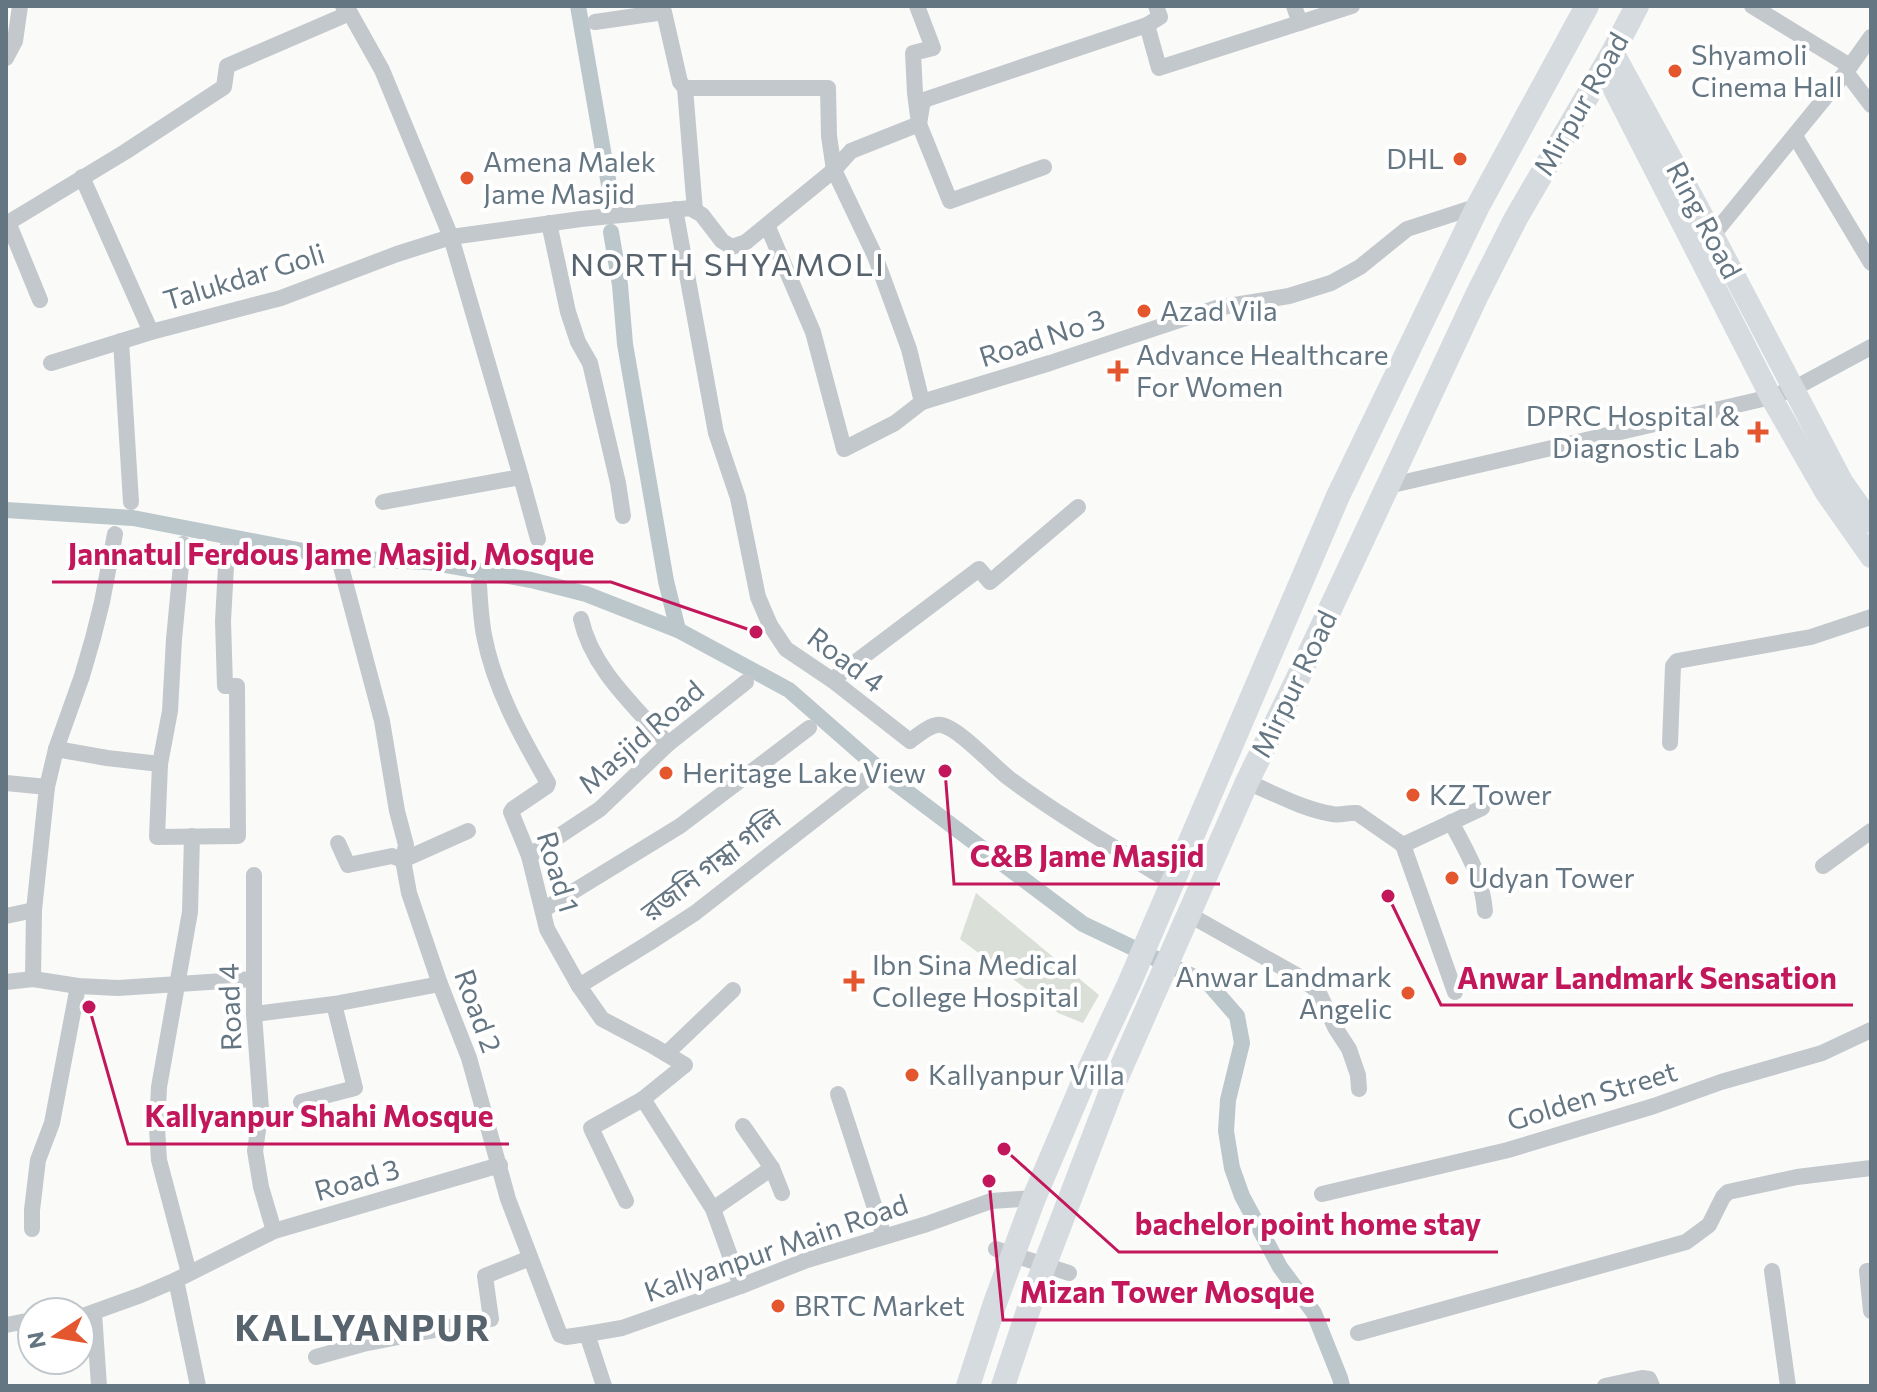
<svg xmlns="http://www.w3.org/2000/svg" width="1877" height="1392" font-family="Commissioner,'Noto Sans Bengali',sans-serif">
<rect width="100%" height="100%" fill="#fafaf8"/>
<polygon fill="#dadfd7" points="976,893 1099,995 1083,1023 1058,1013 960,939"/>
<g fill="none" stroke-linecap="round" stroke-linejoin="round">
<g stroke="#bbc7cb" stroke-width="16">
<polyline points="578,6 609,185 609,203"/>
<polyline points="611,232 620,285 625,344 666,581 678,630"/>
<polyline points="6,510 133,518 339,558 429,562 531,580 586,594 678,630 789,690 894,782 1083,924 1209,984 1237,1016 1242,1043 1228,1100 1226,1131 1232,1168 1242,1196 1280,1267 1314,1313 1340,1378 1342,1386"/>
</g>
<g stroke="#c3c8cc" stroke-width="16">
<polyline points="343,6 350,13 382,70 451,237 581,219 691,208 702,215 722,241 732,247 746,242 834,170 851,151 919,124 922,106 924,100 1147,25 1159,68 1352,6"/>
<polyline points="917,6 933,48 913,53 915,93 919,124 950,201 1044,167"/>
<polyline points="1294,6 1300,23"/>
<polyline points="1752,6 1850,66"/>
<polyline points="595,22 664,12 680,82 685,88 695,211"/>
<polyline points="1147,25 1160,17 1156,6"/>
<polyline points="6,58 15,41 20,6"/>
<polyline points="1846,72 1871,105"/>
<polyline points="685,88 828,88 829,136 834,170 875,256 909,349 922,402"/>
<polyline points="1795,136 1871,263"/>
<polyline points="82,177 151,332"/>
<path d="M675,209L716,433L738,498L758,597L770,625L786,649L832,680L910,741C918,735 932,723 942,725C961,730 993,766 1010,779C1061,817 1117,849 1171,882"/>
<polyline points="8,222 40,300"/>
<polyline points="549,223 568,312 578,342 590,363 618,483 623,516"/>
<polyline points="6,224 125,152 224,87 227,66 350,13"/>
<polyline points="767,225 813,332 844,449 895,423 922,402 1050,363 1216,308 1289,296 1331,283 1360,267 1407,229 1478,206"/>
<polyline points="1713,235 1846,72 1871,37"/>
<polyline points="121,341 131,502"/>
<polyline points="51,363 151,332 281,298 397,254 451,237 521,477 383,502"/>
<polyline points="521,477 538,539"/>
<polyline points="1388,486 1771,397 1793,389 1871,347"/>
<polyline points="183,544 174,639 170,711 160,764 157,837 238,836 237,686 225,686 223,621 227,548"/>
<polyline points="340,563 382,721 397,811 406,845 403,860 409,893 440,984 469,1058 508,1199 560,1335 566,1337 587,1334"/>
<path d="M479,585C480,601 481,619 484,635C494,688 521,736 548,783L547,786L513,809L511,812L529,856L547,929L579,986L602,1019L653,1046L685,1065L643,1099L713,1209L741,1286"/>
<path d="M581,619C592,669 635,706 668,744"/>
<polyline points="832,680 979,569 990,582 1078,507"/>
<polyline points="1670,743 1673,666 1677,661 1811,637 1871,617"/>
<polyline points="56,749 107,758 160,764"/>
<path d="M1247,782C1274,793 1302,809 1332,814C1340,816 1349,812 1357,813L1403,845"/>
<polyline points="6,783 47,787"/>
<path d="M1451,822C1467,852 1482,876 1485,911"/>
<polyline points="338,843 348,865 392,856 403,860 468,831"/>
<polyline points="1403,845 1455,992"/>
<polyline points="1403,845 1482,808"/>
<polyline points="529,856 600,809 668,744 746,682"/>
<polyline points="1823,866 1871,831"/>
<polyline points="254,875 254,1014 261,1109 255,1151 261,1187 274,1231"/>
<polyline points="543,910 680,826 809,728"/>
<polyline points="1188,914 1298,976 1318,991 1336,1029 1349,1049 1358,1075 1359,1089"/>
<polyline points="6,916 34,910"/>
<polyline points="33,979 34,910 47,787 56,749 82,676 93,638 102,602 115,534"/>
<polyline points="6,982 33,979 78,986 118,988 254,979"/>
<polyline points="579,986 649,943 695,913 868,778"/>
<polyline points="254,1014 334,1004 440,984"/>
<polyline points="666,1054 733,990"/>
<polyline points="838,1094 884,1236"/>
<polyline points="301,1102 355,1088 334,1004"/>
<polyline points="743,1126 772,1168 782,1193"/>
<polyline points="1322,1194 1508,1150 1654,1106 1721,1082 1822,1053 1871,1030"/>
<polyline points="626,1201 591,1128 643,1099"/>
<polyline points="713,1209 772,1168"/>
<polyline points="32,1229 32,1210 38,1160 52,1123 78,986"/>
<polyline points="996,1249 1069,1273"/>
<polyline points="1772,1271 1788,1386"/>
<polyline points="1871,1271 1867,1271 1871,1311"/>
<polyline points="189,1273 159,1160 157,1128 159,1087 190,912 192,836"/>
<polyline points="176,1280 198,1386"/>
<polyline points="94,1313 99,1386"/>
<polyline points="80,1317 141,1295 176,1280 274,1231 500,1165"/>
<polyline points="6,1325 32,1320"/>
<polyline points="1358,1333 1686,1242 1709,1225 1723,1197 1728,1192 1797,1177 1871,1168"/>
<polyline points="316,1357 363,1344 491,1319 485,1276 530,1258"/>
<polyline points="604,1386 587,1334 622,1328 741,1286 807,1260 927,1224 991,1201 1034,1198"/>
<polyline points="1605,1386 1642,1378 1649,1379 1652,1386"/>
</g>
<g stroke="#d6dbdf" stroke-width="22">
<polyline points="1613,52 1713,235 1843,483 1871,522"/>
<polyline points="1603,68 1771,397 1826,493 1871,557"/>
</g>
<g stroke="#d6dbdf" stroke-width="24">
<polyline points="968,1386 995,1303 1034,1198 1085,1078 1129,984 1338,496 1478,206 1587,6"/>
<polyline points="1003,1386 1035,1290 1113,1086 1247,782 1296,682 1477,295 1516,218 1613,52 1637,6"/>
</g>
</g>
<g fill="#e4572e" stroke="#fff" stroke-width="3">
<circle cx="1675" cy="71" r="8"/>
<circle cx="1460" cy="159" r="8"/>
<circle cx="467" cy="178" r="8"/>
<circle cx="1144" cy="311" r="8"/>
<path d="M1114 359h8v8h8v8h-8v8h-8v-8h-8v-8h8z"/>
<path d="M1754 420h8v8h8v8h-8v8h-8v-8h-8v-8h8z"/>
<circle cx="666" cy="773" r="8"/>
<circle cx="1413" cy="795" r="8"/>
<circle cx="1452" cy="878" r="8"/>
<path d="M850 969h8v8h8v8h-8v8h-8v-8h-8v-8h8z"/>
<circle cx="1408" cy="993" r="8"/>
<circle cx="912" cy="1075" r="8"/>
<circle cx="778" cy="1306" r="8"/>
</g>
<g text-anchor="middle" stroke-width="8" stroke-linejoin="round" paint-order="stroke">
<g font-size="28" fill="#657683" stroke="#fff" text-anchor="start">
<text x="1691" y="65">Shyamoli<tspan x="1691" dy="32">Cinema Hall</tspan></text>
<text x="1444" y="169" text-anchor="end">DHL</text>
<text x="483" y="172">Amena Malek<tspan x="483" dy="32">Jame Masjid</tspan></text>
<text x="1160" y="321">Azad Vila</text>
<text x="1136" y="365">Advance Healthcare<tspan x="1136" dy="32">For Women</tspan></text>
<text x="1740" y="426" text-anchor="end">DPRC Hospital &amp;<tspan x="1740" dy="32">Diagnostic Lab</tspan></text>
<text x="682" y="783">Heritage Lake View</text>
<text x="1429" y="805">KZ Tower</text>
<text x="1468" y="888">Udyan Tower</text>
<text x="872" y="975">Ibn Sina Medical<tspan x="872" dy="32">College Hospital</tspan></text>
<text x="1392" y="987" text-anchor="end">Anwar Landmark<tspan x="1392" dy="32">Angelic</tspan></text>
<text x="928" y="1085">Kallyanpur Villa</text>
<text x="794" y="1316">BRTC Market</text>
</g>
<g font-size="28" fill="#657683" stroke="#fff">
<text transform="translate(1581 104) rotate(-60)" y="10">Mirpur Road</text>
<text transform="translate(1704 220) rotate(62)" y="10">Ring Road</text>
<text transform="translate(244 277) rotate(-17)" y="10">Talukdar Goli</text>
<text transform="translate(1042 338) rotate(-18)" y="10">Road No 3</text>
<text transform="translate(846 660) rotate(37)" y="10">Road 4</text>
<text transform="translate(1294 684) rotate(-64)" y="10">Mirpur Road</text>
<text transform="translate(641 737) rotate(-41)" y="10">Masjid Road</text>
<text transform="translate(711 865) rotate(-37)" y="10">রজনি গন্ধা গলি</text>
<text transform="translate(558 872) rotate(73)" y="10">Road 1</text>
<text transform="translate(230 1007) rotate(-92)" y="10">Road 4</text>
<text transform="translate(478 1011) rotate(70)" y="10">Road 2</text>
<text transform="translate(1592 1096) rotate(-17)" y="10">Golden Street</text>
<text transform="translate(357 1180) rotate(-16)" y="10">Road 3</text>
<text transform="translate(776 1248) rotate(-19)" y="10">Kallyanpur Main Road</text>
</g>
<g font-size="32" letter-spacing="2" fill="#57646e" stroke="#fff">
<text x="728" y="276">NORTH SHYAMOLI</text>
</g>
<g font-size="36" font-weight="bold" letter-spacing="2" fill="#57646e" stroke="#fff">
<text x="363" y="1341">KALLYANPUR</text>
</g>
</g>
<path fill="none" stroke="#c2185b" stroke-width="3" d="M756 632L611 582H52M945 771L954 884H1220M1388 896L1441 1005H1853M89 1007L128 1144H509M1004 1149L1119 1252H1498M989 1181L1003 1320H1330"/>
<g fill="#c2185b" stroke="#fff" stroke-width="3">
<circle cx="756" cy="632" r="8"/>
<circle cx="945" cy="771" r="8"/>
<circle cx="1388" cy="896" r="8"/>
<circle cx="89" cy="1007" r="8"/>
<circle cx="1004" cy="1149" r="8"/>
<circle cx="989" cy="1181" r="8"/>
</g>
<g font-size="30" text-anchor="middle" font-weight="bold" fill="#c2185b" stroke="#fff" stroke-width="8" stroke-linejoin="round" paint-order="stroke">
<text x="331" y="565">Jannatul Ferdous Jame Masjid, Mosque</text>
<text x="1087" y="867">C&amp;B Jame Masjid</text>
<text x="1647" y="989">Anwar Landmark Sensation</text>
<text x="319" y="1127">Kallyanpur Shahi Mosque</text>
<text x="1308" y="1235">bachelor point home stay</text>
<text x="1167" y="1303">Mizan Tower Mosque</text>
</g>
<rect width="1877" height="1392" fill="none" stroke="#657683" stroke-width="16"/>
<g transform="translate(56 1336) rotate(258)"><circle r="38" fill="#ffffff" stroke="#c1c8cd" stroke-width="2"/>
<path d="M0-6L14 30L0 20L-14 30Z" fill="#e4572e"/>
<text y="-12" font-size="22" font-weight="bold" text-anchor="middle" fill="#657683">N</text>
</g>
</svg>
